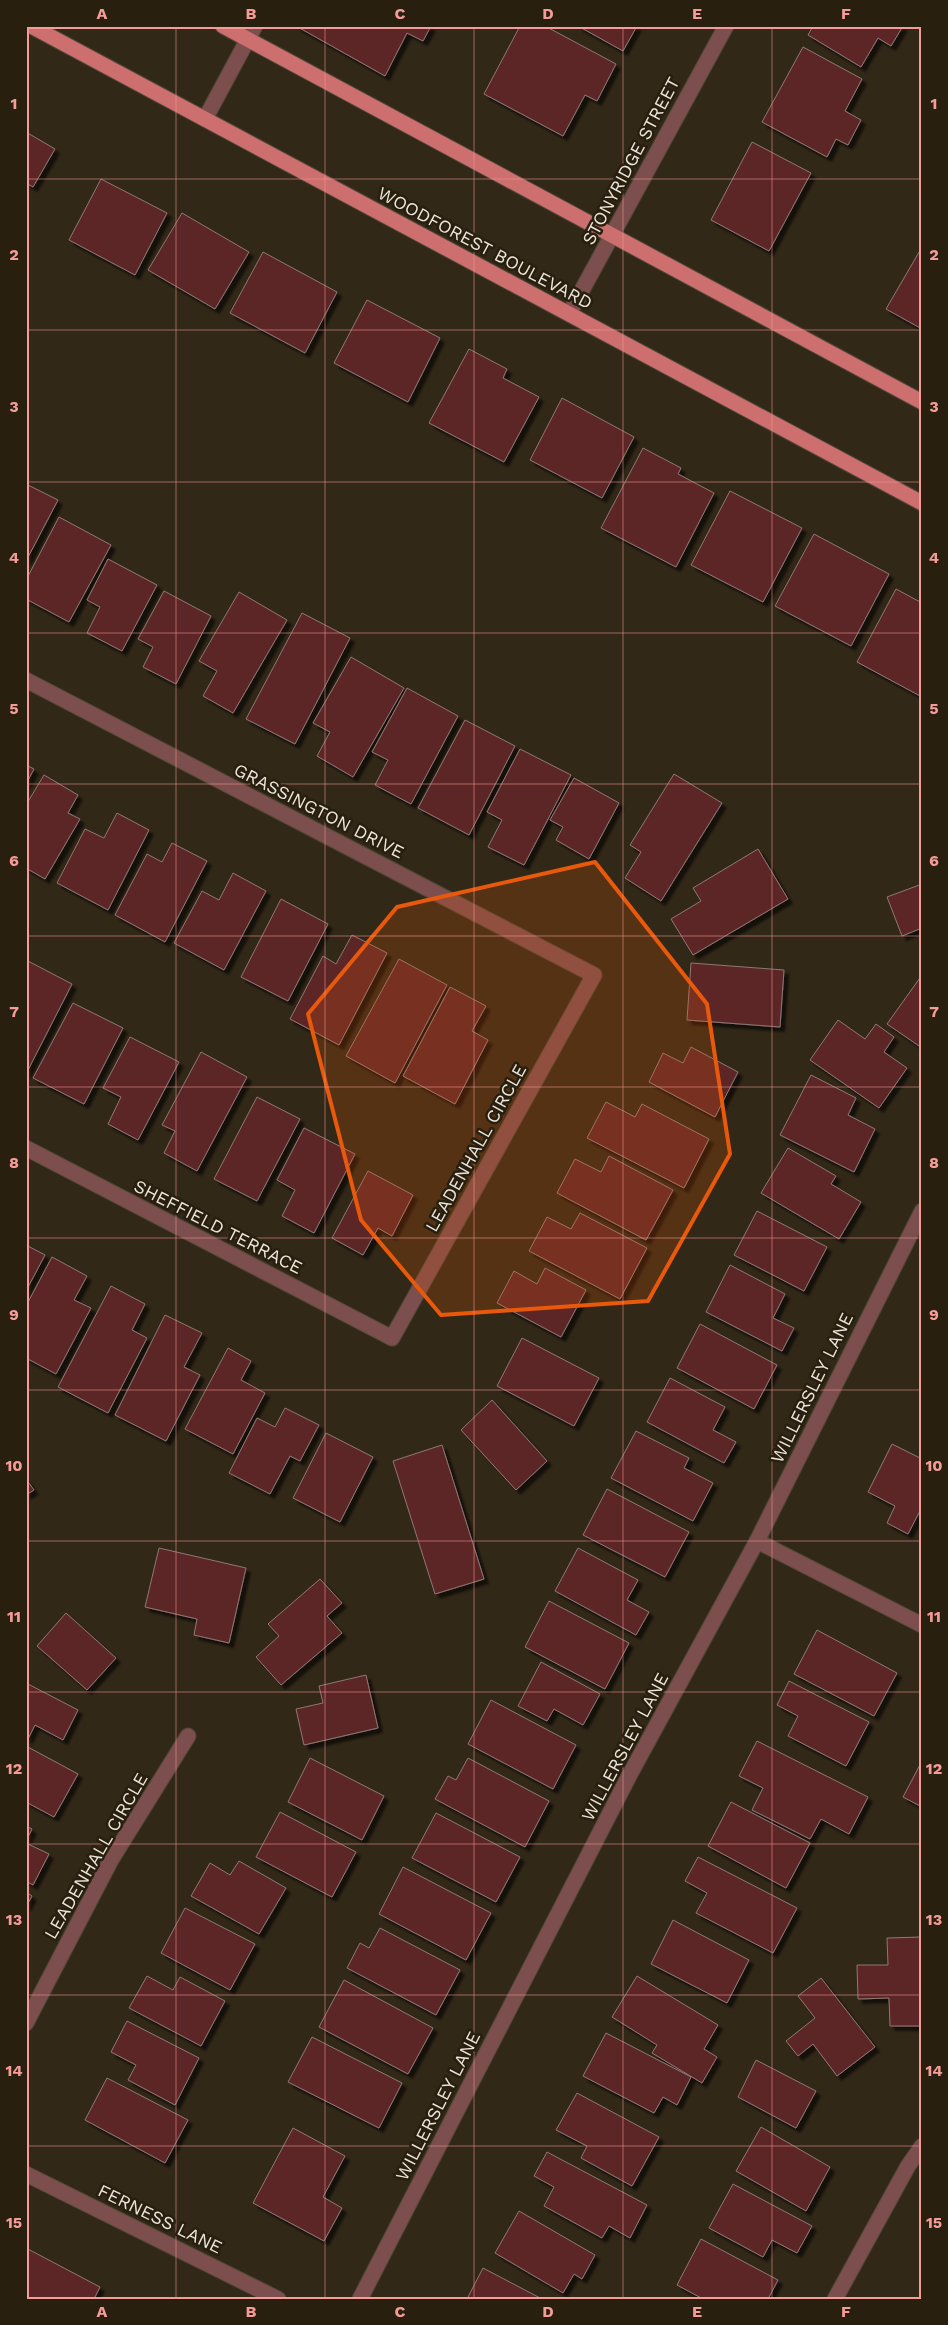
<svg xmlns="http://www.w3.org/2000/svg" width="948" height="2325" font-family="'Work Sans',sans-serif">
<defs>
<filter id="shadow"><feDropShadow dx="4.5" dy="4.5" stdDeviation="1" flood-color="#0009"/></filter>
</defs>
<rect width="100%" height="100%" fill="#322818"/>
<g fill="#5d2727" stroke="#8f7775" filter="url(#shadow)">
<polygon points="296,26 431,26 423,41 407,33 385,76"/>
<polygon points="520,26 545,26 616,64 597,101 585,95 563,136 484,94"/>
<polygon points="578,26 637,26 623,51"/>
<polygon points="813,26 903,26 891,46 878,38 861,67 808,35"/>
<polygon points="803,47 862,79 845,111 861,120 848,145 836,139 827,157 762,122"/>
<polygon points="26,132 55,149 33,187 26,183"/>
<polygon points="752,142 811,173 769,251 711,220"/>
<polygon points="101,179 167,213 135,275 69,240"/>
<polygon points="182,213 249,252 215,309 148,270"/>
<polygon points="922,247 922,329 886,309"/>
<polygon points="263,252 337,292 305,353 230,313"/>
<polygon points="367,300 440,338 408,402 334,363"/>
<polygon points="469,349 507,369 503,378 539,397 504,462 429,423"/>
<polygon points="562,398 634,437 602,498 530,460"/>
<polygon points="643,448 681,468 678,474 714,493 676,567 601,528"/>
<polygon points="26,484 58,500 26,561"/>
<polygon points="730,491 802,528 763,602 691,565"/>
<polygon points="59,517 111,545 69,622 26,599 26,580"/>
<polygon points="814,534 889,574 851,646 775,606"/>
<polygon points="108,559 157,585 122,651 87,633 100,607 87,600"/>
<polygon points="896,589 922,603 922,697 857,662"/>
<polygon points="164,591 211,616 176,684 143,667 153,647 138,639"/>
<polygon points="239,592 287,620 233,713 203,696 217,671 199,661"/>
<polygon points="302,613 350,638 295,744 246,719"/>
<polygon points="351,657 404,688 353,777 317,756 330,732 313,723"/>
<polygon points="407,688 458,716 411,804 375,785 388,760 372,752"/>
<polygon points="465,720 515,746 469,835 418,808"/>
<polygon points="520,749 571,775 524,865 488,847 502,820 487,812"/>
<polygon points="26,765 34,769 26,784"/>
<polygon points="674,774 722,803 661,901 625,878 641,852 630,845"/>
<polygon points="44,775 78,795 68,813 80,819 45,879 26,868 26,805"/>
<polygon points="574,778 619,803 589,859 556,840 563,827 550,820"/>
<polygon points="117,813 149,830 108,910 57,883 85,829 104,838"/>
<polygon points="172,843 207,861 165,942 115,915 147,854 162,862"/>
<polygon points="758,849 788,899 693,955 671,919 701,901 693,888"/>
<polygon points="233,873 266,891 224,970 174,943 202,891 219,900"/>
<polygon points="922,884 922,928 902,936 887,897"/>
<polygon points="281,899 328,924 288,1001 241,977"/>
<polygon points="352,935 387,953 339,1045 290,1019 323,956 336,964"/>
<polygon points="399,959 447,985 395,1083 346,1056"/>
<polygon points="26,960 72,984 26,1074"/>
<polygon points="691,963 784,970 780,1027 687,1020"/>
<polygon points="922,975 922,1048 887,1024"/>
<polygon points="450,987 486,1006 472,1031 488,1040 455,1104 403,1076"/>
<polygon points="73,1003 123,1028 84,1104 33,1078"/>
<polygon points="838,1020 865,1039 876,1024 894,1037 884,1052 907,1068 879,1108 810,1060"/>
<polygon points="130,1037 179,1062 138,1140 108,1124 121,1097 103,1088"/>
<polygon points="691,1047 738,1072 715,1117 649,1082 663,1053 683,1063"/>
<polygon points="201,1052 247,1077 197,1171 164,1153 175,1131 162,1125"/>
<polygon points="811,1075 856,1098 848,1115 875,1129 854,1172 780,1135"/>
<polygon points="257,1097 300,1119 257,1201 214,1179"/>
<polygon points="606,1102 635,1117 642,1104 709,1139 684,1188 587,1138"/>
<polygon points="304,1128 355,1154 314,1233 282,1216 295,1190 277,1180"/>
<polygon points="788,1148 836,1176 831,1184 861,1202 839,1239 761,1193"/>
<polygon points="609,1156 673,1190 646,1240 557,1193 575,1159 601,1172"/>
<polygon points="368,1171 413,1195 392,1236 378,1228 363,1255 332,1238"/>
<polygon points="757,1211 827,1247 804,1291 734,1255"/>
<polygon points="580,1213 647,1248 620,1299 529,1251 547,1217 571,1229"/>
<polygon points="26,1245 45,1255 26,1291"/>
<polygon points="52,1257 87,1276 74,1300 91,1308 56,1374 26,1358 26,1306"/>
<polygon points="730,1265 785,1294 773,1318 794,1328 782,1351 706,1312"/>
<polygon points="545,1268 586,1290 561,1337 497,1303 514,1271 537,1284"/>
<polygon points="111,1286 145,1304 132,1330 147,1338 108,1413 58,1387"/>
<polygon points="165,1315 202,1333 184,1367 200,1375 166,1441 115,1415"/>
<polygon points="700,1324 777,1365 754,1409 677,1368"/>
<polygon points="522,1338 599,1378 574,1426 497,1386"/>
<polygon points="228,1348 251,1361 241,1380 265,1393 233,1454 185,1429"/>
<polygon points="670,1378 725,1407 713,1430 736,1442 724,1463 647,1422"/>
<polygon points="492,1400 547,1461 516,1490 461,1430"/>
<polygon points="285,1408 319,1425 300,1461 290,1456 270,1494 229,1473 257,1418 275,1427"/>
<polygon points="636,1431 689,1458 684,1468 713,1483 693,1521 611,1478"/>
<polygon points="326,1433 373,1457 340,1522 293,1498"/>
<polygon points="892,1444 922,1459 922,1507 908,1534 887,1523 895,1506 868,1492"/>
<polygon points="442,1445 484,1579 435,1594 393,1461"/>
<polygon points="26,1479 34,1490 26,1495"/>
<polygon points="607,1489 689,1532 665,1577 583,1535"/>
<polygon points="159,1548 246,1568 229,1643 194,1635 197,1619 145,1607"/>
<polygon points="578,1548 638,1580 627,1600 649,1612 636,1635 555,1591"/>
<polygon points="320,1579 342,1603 327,1616 342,1633 281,1685 256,1657 279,1636 268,1624"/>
<polygon points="549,1601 629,1643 605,1689 525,1647"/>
<polygon points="66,1613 116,1658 87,1690 37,1646"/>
<polygon points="817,1630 897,1673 874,1716 794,1674"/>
<polygon points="541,1662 600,1694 583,1725 554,1709 547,1721 518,1706"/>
<polygon points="366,1675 378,1728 304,1745 296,1709 323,1703 319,1686"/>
<polygon points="789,1681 869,1722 846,1766 788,1736 798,1716 777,1705"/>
<polygon points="26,1683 78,1710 63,1740 35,1725 28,1739 26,1738"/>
<polygon points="491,1700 576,1745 553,1789 468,1744"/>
<polygon points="757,1741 868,1797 849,1834 821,1819 810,1839 752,1810 763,1788 739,1776"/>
<polygon points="26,1746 78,1774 54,1817 26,1802"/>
<polygon points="310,1758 384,1796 362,1840 288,1802"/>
<polygon points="468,1758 549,1801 525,1847 435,1799 448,1776 456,1780"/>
<polygon points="922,1761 922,1807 903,1797"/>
<polygon points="731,1802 810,1843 786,1888 708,1846"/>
<polygon points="280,1812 356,1852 332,1897 256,1857"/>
<polygon points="436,1813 520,1857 496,1902 412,1858"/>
<polygon points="26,1826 32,1829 26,1841"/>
<polygon points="26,1843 49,1854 33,1885 26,1881"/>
<polygon points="698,1857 797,1908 773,1953 696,1913 707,1893 685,1881"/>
<polygon points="239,1861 286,1888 259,1934 191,1896 210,1863 230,1875"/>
<polygon points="403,1867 491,1913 466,1960 379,1914"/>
<polygon points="26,1892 32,1896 26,1907"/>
<polygon points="185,1908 255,1944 230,1990 161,1953"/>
<polygon points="673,1920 749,1960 727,2003 651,1964"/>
<polygon points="380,1928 460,1970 436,2015 347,1968 360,1943 369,1948"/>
<polygon points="922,1937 922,2026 890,2026 889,1998 858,1999 857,1965 888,1965 887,1938"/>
<polygon points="147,1976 173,1990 180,1977 225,2001 201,2046 129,2008"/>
<polygon points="637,1976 718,2025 704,2049 717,2057 702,2083 652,2053 657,2045 612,2017"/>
<polygon points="821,1978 875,2047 837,2076 813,2044 798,2056 786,2041 815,2018 798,1996"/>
<polygon points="344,1980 433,2028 408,2074 319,2027"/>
<polygon points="127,2021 199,2058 175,2105 128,2080 136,2065 111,2052"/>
<polygon points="606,2033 691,2077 677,2105 663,2097 654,2113 583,2076"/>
<polygon points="312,2037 402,2083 379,2128 288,2082"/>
<polygon points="756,2060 816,2091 796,2128 738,2097"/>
<polygon points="107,2078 188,2120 165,2163 85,2120"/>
<polygon points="577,2093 659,2137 632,2186 581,2158 587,2146 556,2130"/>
<polygon points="761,2127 830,2167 806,2211 736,2171"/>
<polygon points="293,2128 345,2156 323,2197 342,2208 324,2241 253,2203"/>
<polygon points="547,2152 647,2205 630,2238 609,2226 602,2238 544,2206 554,2187 534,2176"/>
<polygon points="733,2184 812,2226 797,2253 772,2240 763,2257 709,2228"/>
<polygon points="519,2211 595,2255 582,2279 574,2274 563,2293 495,2253"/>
<polygon points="701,2239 778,2280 768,2299 703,2299 677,2285"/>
<polygon points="26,2248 100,2287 94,2299 26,2299"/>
<polygon points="483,2268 542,2299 467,2299"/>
</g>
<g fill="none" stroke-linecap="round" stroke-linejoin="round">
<g stroke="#504637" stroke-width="17">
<g id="minor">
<polyline points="205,119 255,26"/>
<polyline points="569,314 726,26"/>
<polyline points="26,680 594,975 392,1338 26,1148"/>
<polyline points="757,1541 922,1625"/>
<polyline points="26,2023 111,1860 188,1736"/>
<polyline points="26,2174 278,2299"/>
<polyline points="360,2299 629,1776 757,1541 922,1211"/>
<polyline points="835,2299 908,2166 922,2146"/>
</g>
</g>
<g stroke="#504637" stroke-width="17">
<g id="major">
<polyline points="31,26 922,503"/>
<polyline points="223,26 922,402"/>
</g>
</g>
<use href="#minor" stroke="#7c4e4d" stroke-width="15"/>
<use href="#major" stroke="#cc6f6e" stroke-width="15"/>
</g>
<path fill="#e8590c" fill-opacity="0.2" stroke="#e8590c" stroke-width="4" stroke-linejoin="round" d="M595,862L707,1004L730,1154L648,1301L441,1315L361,1220L308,1014L397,907Z"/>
<path fill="none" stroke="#f59b98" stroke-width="1" stroke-opacity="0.55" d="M176,26V2299M325,26V2299M474,26V2299M623,26V2299M772,26V2299M26,179H922M26,330H922M26,482H922M26,633H922M26,784H922M26,936H922M26,1087H922M26,1238H922M26,1390H922M26,1541H922M26,1692H922M26,1844H922M26,1995H922M26,2146H922"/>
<g text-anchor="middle" stroke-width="5" stroke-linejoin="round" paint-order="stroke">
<g font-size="18" fill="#ece5db" stroke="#281f0f">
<text transform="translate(631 161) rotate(-62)" y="6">STONYRIDGE STREET</text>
<text transform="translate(485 248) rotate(28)" y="6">WOODFOREST BOULEVARD</text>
<text transform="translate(319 811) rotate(27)" y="6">GRASSINGTON DRIVE</text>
<text transform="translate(476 1148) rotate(-61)" y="6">LEADENHALL CIRCLE</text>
<text transform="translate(218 1227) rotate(27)" y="6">SHEFFIELD TERRACE</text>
<text transform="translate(812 1388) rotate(-64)" y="6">WILLERSLEY LANE</text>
<text transform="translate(625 1747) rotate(-62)" y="6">WILLERSLEY LANE</text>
<text transform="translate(96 1856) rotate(-60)" y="6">LEADENHALL CIRCLE</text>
<text transform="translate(438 2106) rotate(-63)" y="6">WILLERSLEY LANE</text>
<text transform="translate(160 2219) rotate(26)" y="6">FERNESS LANE</text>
</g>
</g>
<rect width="948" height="2325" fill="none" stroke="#281f0f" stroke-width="55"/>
<rect x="28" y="28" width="892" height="2270" fill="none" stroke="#f59b98" stroke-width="2"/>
<g font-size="16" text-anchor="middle" font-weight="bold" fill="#f59b98">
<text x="102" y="19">A</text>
<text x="251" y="19">B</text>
<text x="400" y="19">C</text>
<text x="548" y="19">D</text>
<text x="697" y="19">E</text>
<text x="846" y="19">F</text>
<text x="14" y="109">1</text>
<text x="934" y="109">1</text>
<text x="14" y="260">2</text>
<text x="934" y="260">2</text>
<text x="14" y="412">3</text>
<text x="934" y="412">3</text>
<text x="14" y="563">4</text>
<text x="934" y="563">4</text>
<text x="14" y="714">5</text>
<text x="934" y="714">5</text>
<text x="14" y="866">6</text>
<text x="934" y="866">6</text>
<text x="14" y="1017">7</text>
<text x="934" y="1017">7</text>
<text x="14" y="1168">8</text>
<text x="934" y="1168">8</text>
<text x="14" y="1320">9</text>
<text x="934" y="1320">9</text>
<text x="14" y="1471">10</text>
<text x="934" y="1471">10</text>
<text x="14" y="1622">11</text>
<text x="934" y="1622">11</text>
<text x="14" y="1774">12</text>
<text x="934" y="1774">12</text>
<text x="14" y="1925">13</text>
<text x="934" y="1925">13</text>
<text x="14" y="2076">14</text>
<text x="934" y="2076">14</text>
<text x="14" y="2228">15</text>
<text x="934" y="2228">15</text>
<text x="102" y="2317">A</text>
<text x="251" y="2317">B</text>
<text x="400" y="2317">C</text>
<text x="548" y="2317">D</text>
<text x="697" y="2317">E</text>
<text x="846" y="2317">F</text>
</g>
</svg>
